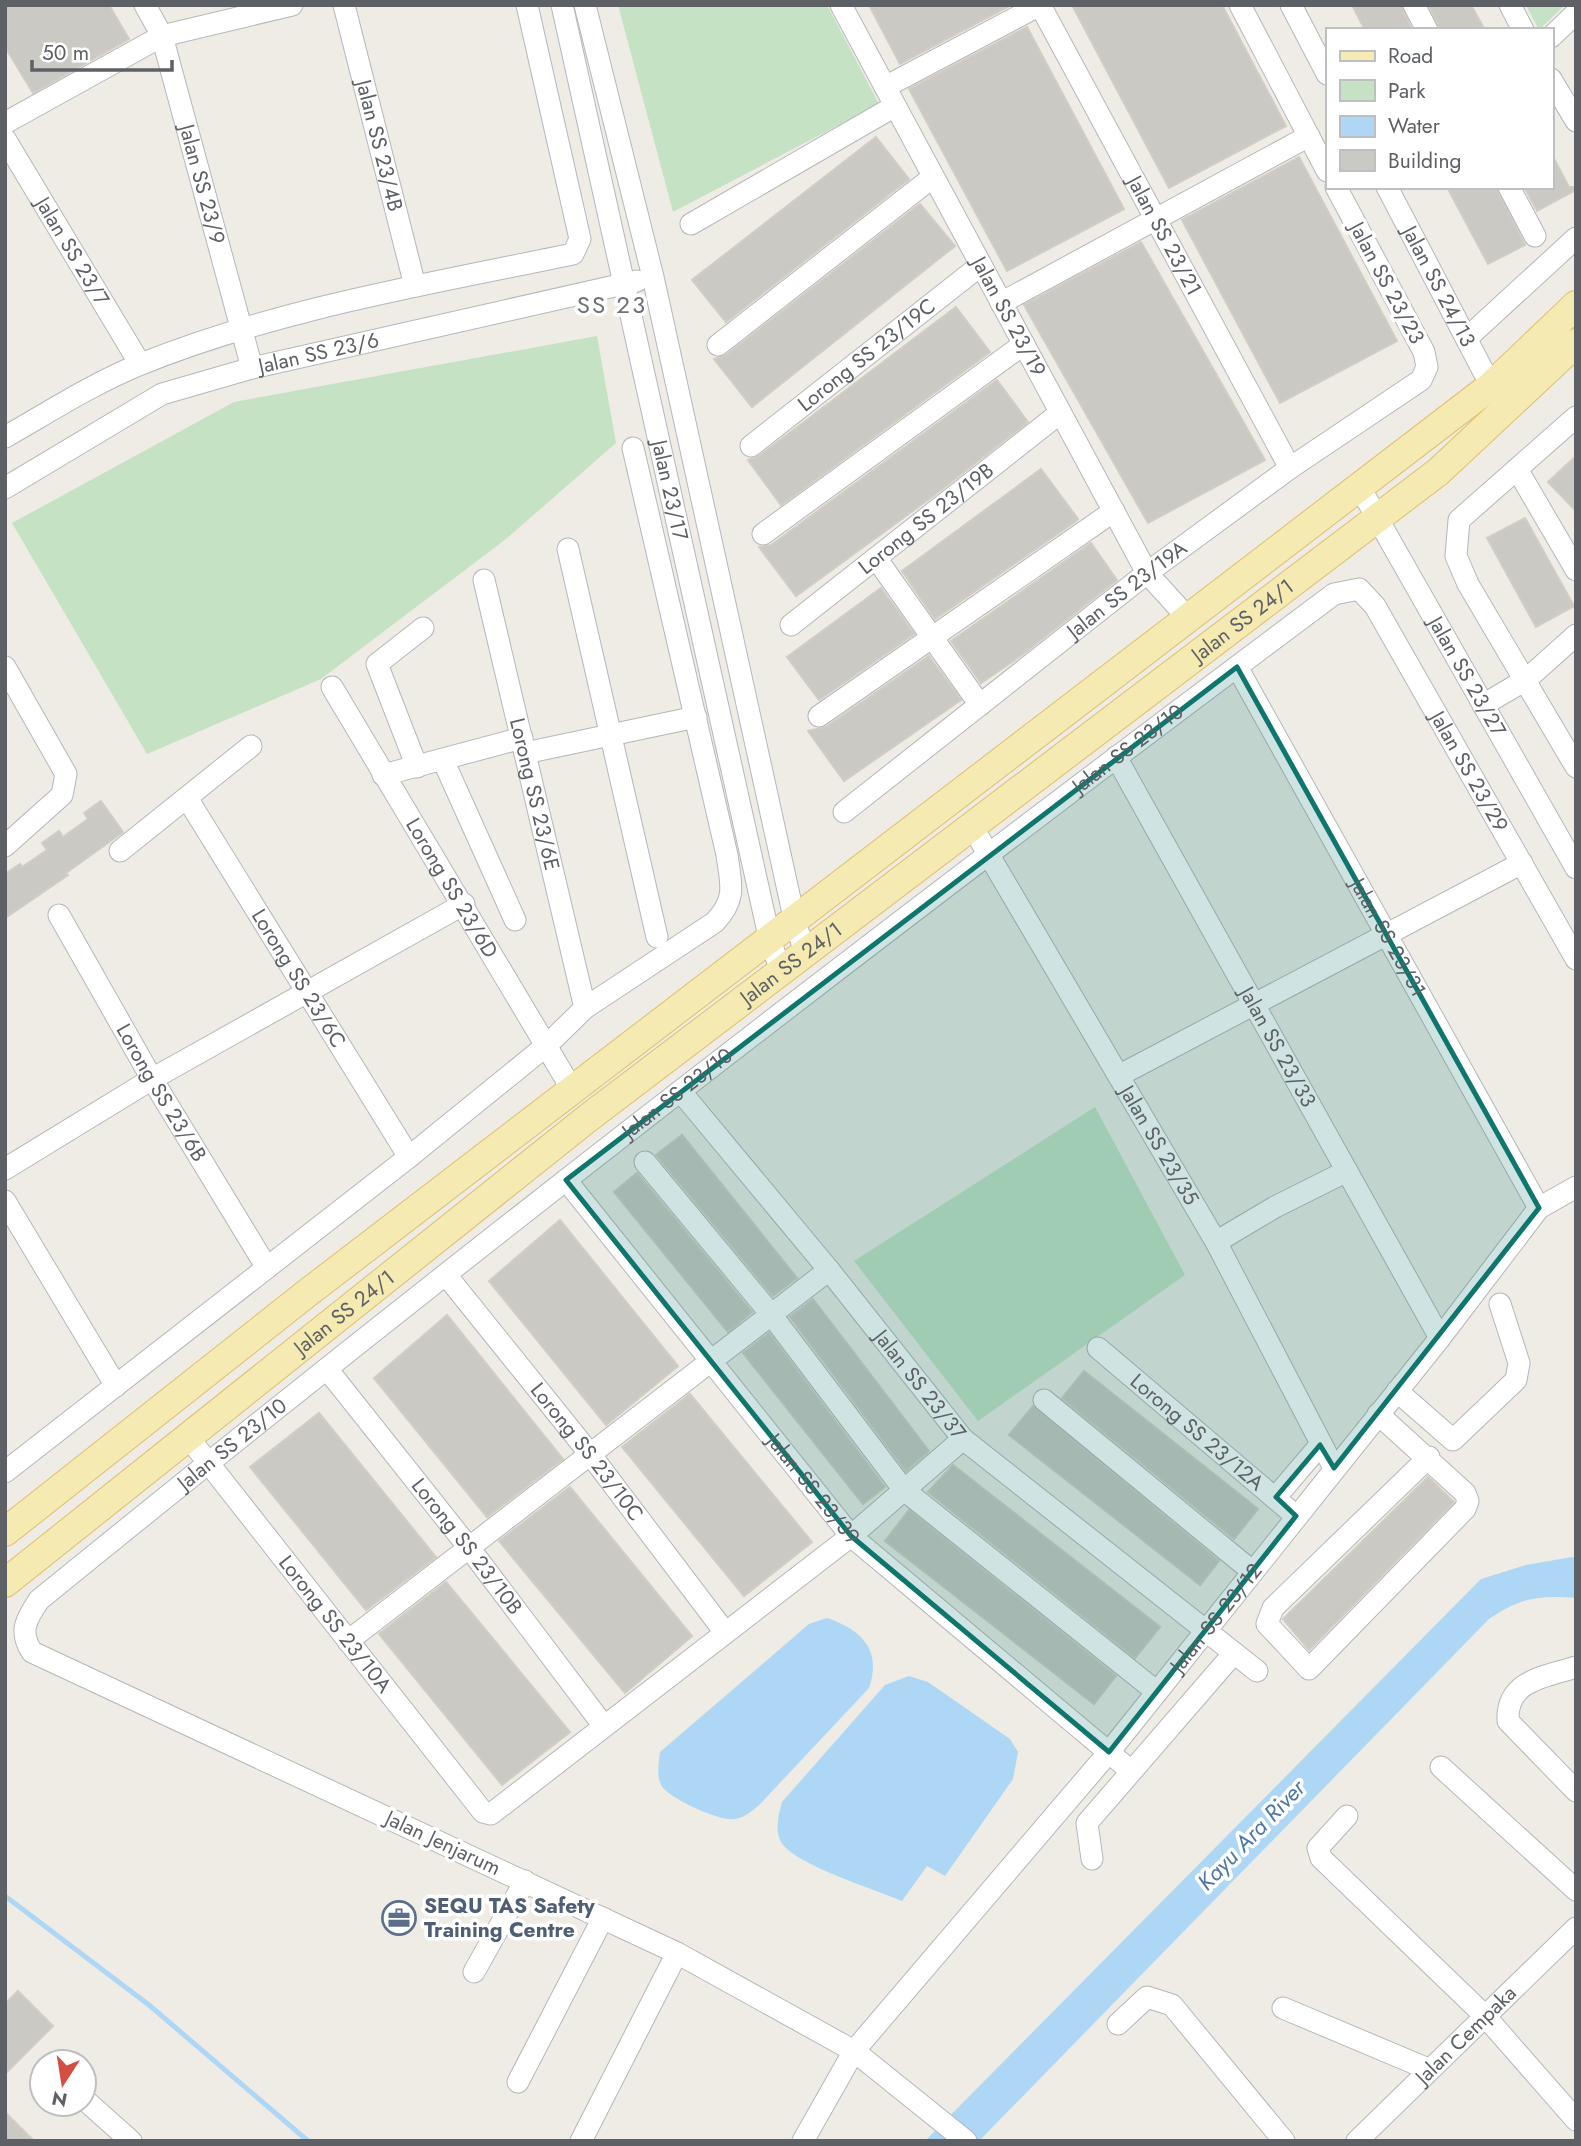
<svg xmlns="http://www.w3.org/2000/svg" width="1581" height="2146" font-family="Jost,sans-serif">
<rect width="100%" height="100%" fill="#eeece5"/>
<g fill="#c5e2c5">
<polygon points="618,5 827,5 879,104 673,212"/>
<polygon points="1526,5 1565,5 1539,30"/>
<polygon points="597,336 616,443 506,539 321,679 147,754 12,523 234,402"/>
<polygon points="1095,1107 1185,1275 978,1421 854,1261"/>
</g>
<g fill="#aed7f5">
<path d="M1572,1557L1576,1558V1598C1538,1595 1520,1598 1489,1619L979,2141H925L1481,1579L1526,1565Z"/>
<path d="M827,1618C862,1630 882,1650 869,1688L762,1802C754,1810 746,1817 735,1819C720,1822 668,1798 661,1785C656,1774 659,1762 660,1752L809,1624Z"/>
<path d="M909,1676L928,1682L1010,1739L1018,1752L1013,1779L945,1876L927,1866L902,1901C877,1890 789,1863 780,1840C775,1827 779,1814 782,1802L885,1685Z"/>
</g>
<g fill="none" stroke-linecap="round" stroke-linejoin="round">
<polyline stroke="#aed7f5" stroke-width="5" points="5,1896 149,2005 308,2141"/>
</g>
<g fill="#cbc9c4" stroke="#d2cdc4" stroke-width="2">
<polygon points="5,5 109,5 129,39 33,93 5,47"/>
<polygon points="869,5 1011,5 900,64"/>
<polygon points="1072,5 1222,5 1286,126 1169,188"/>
<polygon points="1352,5 1401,5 1412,30 1365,30"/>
<polygon points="1429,5 1471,5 1485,30 1440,30"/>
<polygon points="1027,27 1124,209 1007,271 909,89"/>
<polygon points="876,137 909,179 726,322 692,280"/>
<polygon points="1551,153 1569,187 1576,187 1576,190 1537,211 1524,187 1551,187"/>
<polygon points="1299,157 1397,341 1280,403 1182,220"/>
<polygon points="1447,187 1496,187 1525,245 1488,264"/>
<polygon points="920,204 955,246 752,407 714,359 726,355"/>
<polygon points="1141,242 1265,460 1148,523 1024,305"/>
<polygon points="956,307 990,352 781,505 748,460 759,456"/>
<polygon points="997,380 1028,422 932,497 796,596 759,547 771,545"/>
<polygon points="1576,456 1576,511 1548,482"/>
<polygon points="1041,469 1078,519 1076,521 935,619 902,571"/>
<polygon points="1525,518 1574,606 1536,627 1487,538"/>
<polygon points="1091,543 1117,580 1022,655 981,683 951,641"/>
<polygon points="881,588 914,634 819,700 787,657"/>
<polygon points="929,656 961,700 844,781 808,731 826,727"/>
<polygon points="101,801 123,832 66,873 68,875 5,918 5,874 20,864 22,867 47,850 42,843 59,831 63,837 88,819 84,813"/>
<polygon points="682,1135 797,1278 773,1296 656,1155"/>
<polygon points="637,1173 752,1312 728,1332 614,1192"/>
<polygon points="560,1220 678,1366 606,1425 489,1281"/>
<polygon points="813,1299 929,1451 906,1471 790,1317"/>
<polygon points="447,1315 563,1459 487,1517 374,1378"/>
<polygon points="769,1333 885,1487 863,1504 743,1353"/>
<polygon points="1084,1371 1258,1509 1234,1539 1062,1398"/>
<polygon points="690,1394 812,1542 744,1596 622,1447"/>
<polygon points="1033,1406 1219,1561 1200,1585 1009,1435"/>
<polygon points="319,1413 436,1557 366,1610 250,1467"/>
<polygon points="953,1465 1160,1627 1135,1658 928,1492"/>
<polygon points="1428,1477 1454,1502 1309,1650 1283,1619"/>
<polygon points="570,1487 692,1636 625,1693 499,1541"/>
<polygon points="909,1510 1116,1676 1094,1704 885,1541"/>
<polygon points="446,1582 570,1732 502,1785 379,1634"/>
<polygon points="18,1991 53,2026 5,2074 5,2004"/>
<polygon points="5,2112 34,2141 5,2141"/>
</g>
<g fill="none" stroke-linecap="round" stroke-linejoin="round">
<g stroke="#b5b7ba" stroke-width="23">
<g id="minor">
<path id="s1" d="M145,5L162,36L252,368"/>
<path id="s2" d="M344,5L415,286"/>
<path id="s3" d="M562,5L770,941L782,973"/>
<polyline points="585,5 653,277 795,922 806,955"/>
<path id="s4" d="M841,5L1147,573L1188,618"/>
<path id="s5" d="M1040,5L1290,468"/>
<polyline points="1240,5 1327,171"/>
<polyline points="1291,5 1327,74"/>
<polyline points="1414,5 1427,30"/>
<polyline points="1510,5 1523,30"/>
<polyline points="1551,37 1576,13"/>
<polyline points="1551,79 1576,121"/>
<polyline points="885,87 1040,5"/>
<polyline points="5,123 162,36 292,5"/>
<path id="s6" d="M5,139L140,364"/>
<path id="s7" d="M1387,187L1491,386"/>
<polyline points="1509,187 1535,236"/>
<polyline points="691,224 895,106"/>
<polyline points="1001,303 1309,136"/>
<polyline points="1467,338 1576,238"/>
<polyline points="718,345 933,177"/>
<polyline points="1576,417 1459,520 1456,556 1468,584 1576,767"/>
<path d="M5,437C49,412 94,383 141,364C278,309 428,284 573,254L580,239L527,5"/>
<path id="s8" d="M751,446L981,265"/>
<polyline points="1517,469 1576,570"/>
<path id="s9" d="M1359,486L1576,868"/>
<path id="s10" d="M5,488L162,394L252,368L637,281"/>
<polyline points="763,534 1024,344"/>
<polyline points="568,549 657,937"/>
<polyline points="876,558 980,705"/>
<path id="s11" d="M484,580L585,1008"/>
<path id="s12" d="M791,625L1060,413"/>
<polyline points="5,667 66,774 62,795 5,846"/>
<path id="s13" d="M1237,667L1539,1208"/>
<path id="s14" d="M332,687L573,1091"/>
<polyline points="1483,705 1527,679 1576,635"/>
<polyline points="819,716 1114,511"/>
<polyline points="525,753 696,717"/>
<path id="s15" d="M1116,757L1440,1338"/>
<polyline points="443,760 515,920"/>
<polyline points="417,767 377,664 423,628"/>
<polyline points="383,775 522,738"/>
<path id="s16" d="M187,798L409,1157"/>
<path id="s17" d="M844,812L1147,573L1290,468L1421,380L1427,367L1424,352L1336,187"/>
<path id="s18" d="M973,828L1216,1242L1334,1468"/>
<polyline points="120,851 251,746"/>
<path id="s19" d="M59,915L152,1079L267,1268"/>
<polyline points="1120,1075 1522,863"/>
<path id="s20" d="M681,1092L829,1270L963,1439L1257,1671"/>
<polyline points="645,1162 770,1313 904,1490 1157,1692"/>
<polyline points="5,1169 152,1079 464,904"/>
<path id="s21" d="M566,1180L851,1536L1131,1771"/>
<polyline points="5,1201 116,1386"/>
<polyline points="1216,1242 1275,1207 1347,1171"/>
<path id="s22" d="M446,1275L590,1454L724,1631"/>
<path id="s23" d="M1098,1348L1296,1516"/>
<path id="s24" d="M327,1369L470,1549L603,1725"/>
<polyline points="1397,1391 1453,1440 1516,1380 1519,1363 1500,1304"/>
<polyline points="1044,1400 1253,1572"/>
<polyline points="1378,1414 1465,1493 1468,1501 1465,1509 1309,1669 1267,1624 1273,1608 1429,1457"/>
<path id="s25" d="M188,1437L483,1812L491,1814L851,1536L963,1439"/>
<path d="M5,1472L409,1157L547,1045L585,1008L715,922C737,898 731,885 727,855L633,448"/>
<polyline points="1275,1498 1321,1444"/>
<polyline points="348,1641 829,1270"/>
<path d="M1576,1667C1545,1677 1506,1680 1508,1721L1576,1791"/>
<polyline points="1441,1767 1576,1890"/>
<polyline points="1347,1816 1318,1848 1321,1858 1484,2015 1576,2120"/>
<polyline points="1092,1859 1087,1823 1234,1653"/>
<polyline points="474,1972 525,1881"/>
<polyline points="1283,2008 1428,2069"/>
<polyline points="1118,2024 1147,1997 1172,2005 1284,2141"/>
<polyline points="518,2082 603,1918"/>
<polyline points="85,2100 131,2141"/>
<polyline points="581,2141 677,1953"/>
<path id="s26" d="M803,2141L854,2051L1109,1752L1440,1338L1539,1208L1576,1187"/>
<path id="s27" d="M966,2141L854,2051L677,1953L32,1652C18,1631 27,1618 39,1600C463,1255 896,921 1334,594L1359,589L1375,606L1576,959"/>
<path id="s28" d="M1357,2141L1576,1928"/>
</g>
</g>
<g stroke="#e1bf6b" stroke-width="30">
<g id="major">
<polyline points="5,1532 306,1294 1491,386 1576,305"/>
<path id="s29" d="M5,1583L588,1118L1438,472L1576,343"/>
</g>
</g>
<use href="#minor" stroke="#fff" stroke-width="21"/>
<use href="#major" stroke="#f5eab2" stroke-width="28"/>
</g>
<path fill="#0f766e" fill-opacity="0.2" stroke="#0f766e" stroke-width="5" stroke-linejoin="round" d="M1237,667L1539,1208L1334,1468L1320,1445L1276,1497L1296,1516L1109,1752L851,1536L566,1180Z"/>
<defs>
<g id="office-ring" transform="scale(1.75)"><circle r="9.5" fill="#fff" stroke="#5c6f8a" stroke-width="1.5"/><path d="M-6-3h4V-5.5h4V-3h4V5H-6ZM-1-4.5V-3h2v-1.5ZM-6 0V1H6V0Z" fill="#5c6f8a"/></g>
</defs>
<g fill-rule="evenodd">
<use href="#office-ring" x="399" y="1918"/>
</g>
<g text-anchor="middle" stroke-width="7" stroke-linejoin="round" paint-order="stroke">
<g font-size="21" fill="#5d6064" stroke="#fff">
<text dy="7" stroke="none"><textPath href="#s2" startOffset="145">Jalan SS 23/4B</textPath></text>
<text dy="7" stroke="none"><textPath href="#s1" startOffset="189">Jalan SS 23/9</textPath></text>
<text dy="7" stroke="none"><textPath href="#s5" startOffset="262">Jalan SS 23/21</textPath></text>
<text dy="7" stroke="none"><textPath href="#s6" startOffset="131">Jalan SS 23/7</textPath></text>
<text transform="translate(1387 283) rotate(62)" y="7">Jalan SS 23/23</text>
<text dy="7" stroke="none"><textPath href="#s7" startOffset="112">Jalan SS 24/13</textPath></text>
<text dy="7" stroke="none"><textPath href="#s4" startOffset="354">Jalan SS 23/19</textPath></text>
<text dy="7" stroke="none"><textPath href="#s10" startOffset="345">Jalan SS 23/6</textPath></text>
<text dy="7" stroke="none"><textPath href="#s8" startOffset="147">Lorong SS 23/19C</textPath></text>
<text dy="7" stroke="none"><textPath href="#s3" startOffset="497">Jalan 23/17</textPath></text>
<text dy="7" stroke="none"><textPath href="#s12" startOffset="172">Lorong SS 23/19B</textPath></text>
<text dy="7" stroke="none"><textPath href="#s17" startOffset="360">Jalan SS 23/19A</textPath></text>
<text dy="7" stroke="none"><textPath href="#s29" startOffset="1568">Jalan SS 24/1</textPath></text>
<text dy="7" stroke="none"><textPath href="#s9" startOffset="219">Jalan SS 23/27</textPath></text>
<text dy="7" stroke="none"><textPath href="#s27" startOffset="2497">Jalan SS 23/10</textPath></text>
<text dy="7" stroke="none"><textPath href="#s27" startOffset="2994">Jalan SS 23/29</textPath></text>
<text dy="7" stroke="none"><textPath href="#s11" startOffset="220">Lorong SS 23/6E</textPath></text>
<text dy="7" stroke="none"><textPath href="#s14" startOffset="234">Lorong SS 23/6D</textPath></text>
<text dy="7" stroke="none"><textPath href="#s13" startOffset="310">Jalan SS 23/31</textPath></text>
<text dy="7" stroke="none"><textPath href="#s29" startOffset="1001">Jalan SS 24/1</textPath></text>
<text dy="7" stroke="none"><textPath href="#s16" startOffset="212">Lorong SS 23/6C</textPath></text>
<text dy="7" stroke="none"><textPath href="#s15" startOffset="332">Jalan SS 23/33</textPath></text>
<text dy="7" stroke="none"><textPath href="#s19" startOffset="205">Lorong SS 23/6B</textPath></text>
<text dy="7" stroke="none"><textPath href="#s27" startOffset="1930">Jalan SS 23/10</textPath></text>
<text dy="7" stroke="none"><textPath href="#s18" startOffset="368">Jalan SS 23/35</textPath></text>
<text dy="7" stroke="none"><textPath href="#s29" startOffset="434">Jalan SS 24/1</textPath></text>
<text dy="7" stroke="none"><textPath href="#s20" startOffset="378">Jalan SS 23/37</textPath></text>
<text dy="7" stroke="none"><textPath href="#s23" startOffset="130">Lorong SS 23/12A</textPath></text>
<text dy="7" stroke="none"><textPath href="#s27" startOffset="1363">Jalan SS 23/10</textPath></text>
<text dy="7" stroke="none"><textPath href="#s22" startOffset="226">Lorong SS 23/10C</textPath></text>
<text dy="7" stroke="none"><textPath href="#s21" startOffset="396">Jalan SS 23/39</textPath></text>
<text dy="7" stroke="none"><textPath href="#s24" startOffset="226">Lorong SS 23/10B</textPath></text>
<text dy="7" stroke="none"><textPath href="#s26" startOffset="668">Jalan SS 23/12</textPath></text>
<text dy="7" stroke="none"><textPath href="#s25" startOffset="238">Lorong SS 23/10A</textPath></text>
<text transform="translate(443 1843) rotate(25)" y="7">Jalan Jenjarum</text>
<text dy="7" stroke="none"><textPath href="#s28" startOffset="152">Jalan Cempaka</textPath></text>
</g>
<g font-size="21" font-weight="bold" fill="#4e5e75" stroke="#fff" text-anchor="start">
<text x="424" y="1913">SEQU TAS Safety<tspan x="424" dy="24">Training Centre</tspan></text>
</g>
<g font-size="23" font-style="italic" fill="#4c78a6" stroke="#fff">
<text transform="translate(1251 1835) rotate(-46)" y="8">Kayu Ara River</text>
</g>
<g font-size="24" letter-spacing="2" fill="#6e7276" stroke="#fff">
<text x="612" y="313">SS 23</text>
</g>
</g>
<rect width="1581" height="2146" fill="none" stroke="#5d6064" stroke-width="14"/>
<rect x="1326" y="28" width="228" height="161" fill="#ffffff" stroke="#bebfc1" stroke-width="2"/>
<rect x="1340" y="51" width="35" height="10" fill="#f5eab2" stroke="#bebfc1" stroke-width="2"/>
<text x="1388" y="63" font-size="21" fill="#5d6064">Road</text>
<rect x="1340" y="80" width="35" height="21" fill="#c5e2c5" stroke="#bebfc1" stroke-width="2"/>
<text x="1388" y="98" font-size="21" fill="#5d6064">Park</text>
<rect x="1340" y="116" width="35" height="21" fill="#aed7f5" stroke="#bebfc1" stroke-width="2"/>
<text x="1388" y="133" font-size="21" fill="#5d6064">Water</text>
<rect x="1340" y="150" width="35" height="21" fill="#cbc9c4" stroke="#bebfc1" stroke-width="2"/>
<text x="1388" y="168" font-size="21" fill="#5d6064">Building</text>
<g transform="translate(63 2083) rotate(192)"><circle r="33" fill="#ffffff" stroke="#bebfc1" stroke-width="2"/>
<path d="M0-5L12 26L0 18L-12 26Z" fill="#d54e44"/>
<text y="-10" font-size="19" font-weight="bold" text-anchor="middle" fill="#5d6064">N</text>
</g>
<path d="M32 60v10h140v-10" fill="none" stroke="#5d6064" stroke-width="3.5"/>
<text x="42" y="60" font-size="21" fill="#5d6064" stroke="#ffffff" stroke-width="5" paint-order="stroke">50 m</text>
</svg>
